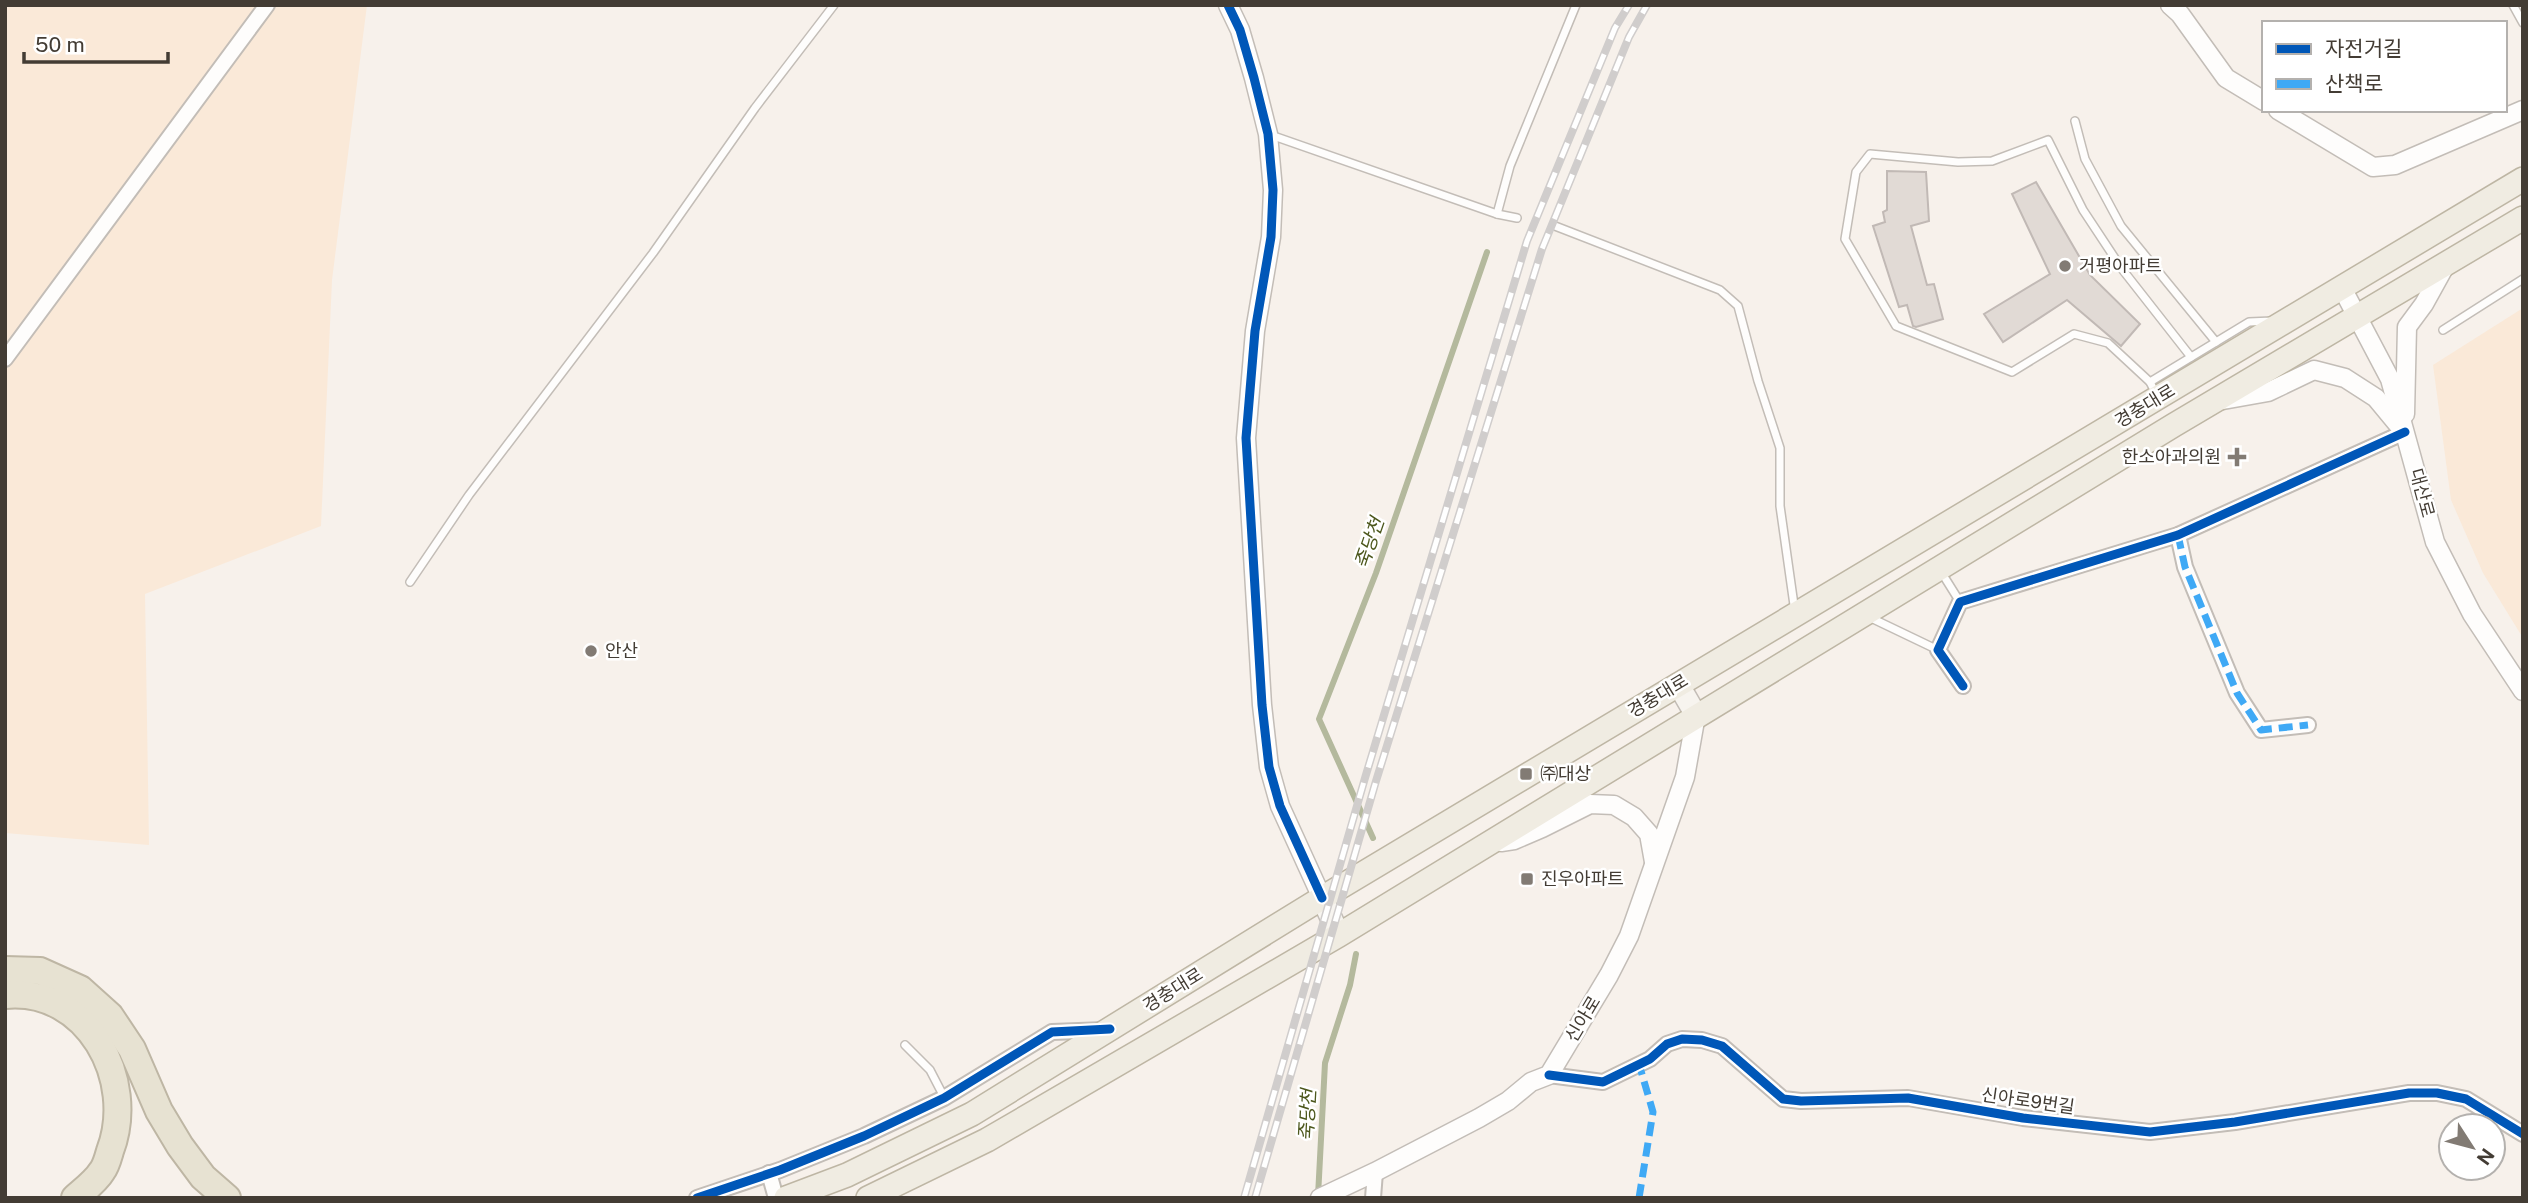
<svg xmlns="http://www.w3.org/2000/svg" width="2528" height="1203" font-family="'Public Sans','Noto Sans KR',sans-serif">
<rect width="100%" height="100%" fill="#f7f1eb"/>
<g fill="#fae9d8">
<polygon points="5,5 367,5 332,280 321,526 145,594 149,845 5,833"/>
<polygon points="2523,308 2523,638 2483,573 2451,500 2433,365"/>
</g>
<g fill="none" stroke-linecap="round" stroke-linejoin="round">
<g stroke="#b4b99d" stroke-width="6">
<polyline points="1373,838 1319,719 1376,573 1487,252"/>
<polyline points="1318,1196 1325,1063 1350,985 1356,954"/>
</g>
</g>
<g fill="#e1dad5" stroke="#c1b9b5" stroke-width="2">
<polygon points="1887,171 1926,172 1929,221 1911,226 1927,285 1934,284 1943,319 1916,327 1913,326 1907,305 1899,307 1873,226 1885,222 1883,212 1887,210"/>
<polygon points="2036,182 2090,275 2140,324 2121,346 2067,300 2003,342 1984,314 2050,274 2012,194"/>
</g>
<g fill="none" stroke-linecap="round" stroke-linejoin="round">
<g stroke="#c3bdb7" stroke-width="10">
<g id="service">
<polyline points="2513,5 2523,23"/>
<polyline points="2075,121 2085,159 2121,226 2216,342"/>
<polyline points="1268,134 1497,214 1517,218"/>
<polyline points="1497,214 1510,166 1576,5"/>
<polyline points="1555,226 1720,290 1738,306 1758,381 1780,448 1780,506 1795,612"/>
<polyline points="2443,330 2523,279"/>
<polyline points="2150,382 2249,322 2272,321"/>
<polyline points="2157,396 2150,382 2108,343 2074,334 2012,372 1896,326 1845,239 1856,172 1870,154 1958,162 1992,161 2048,140 2083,210 2122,269 2191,357"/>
<polyline points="1940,570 1960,602"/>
<polyline points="410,582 469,495 653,253 755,108 834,5"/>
<polyline points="1867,616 1938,650"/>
<polyline points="905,1045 930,1070 944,1097"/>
</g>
</g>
<g stroke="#c3bdb7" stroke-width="18">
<g id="minor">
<polyline points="5,359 267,5"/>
<polyline points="2178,535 2185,567 2237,693 2261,730 2308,725"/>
<polyline points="1963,686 1938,650 1960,602 2178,535 2405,432"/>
<polyline points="1549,1075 1603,1082 1650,1059 1667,1044 1682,1039 1702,1040 1722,1046 1783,1099 1801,1101 1908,1098 2023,1118 2150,1132 2235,1122 2409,1093 2437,1093 2466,1099 2523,1134"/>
<polyline points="769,1173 776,1198"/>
<polyline points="697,1198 780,1170 864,1136 944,1098 1052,1032 1105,1030"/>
<polyline points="1373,1198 1375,1172"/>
</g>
</g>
<g stroke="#c3bdb7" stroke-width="21">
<g id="tertiary">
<polyline points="1228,5 1240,30 1254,78 1268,134 1273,190 1271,237 1255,331 1246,438 1262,705 1269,767 1280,806 1322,898"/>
<polyline points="2170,5 2180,14 2226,78 2264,101"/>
<polyline points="2278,110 2373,167 2395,165 2523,110"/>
<polyline points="2341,286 2390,379 2435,542 2472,614 2523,691"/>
<polyline points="2223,400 2268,392 2314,370 2345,378 2376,398 2400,427"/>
<polyline points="2405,414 2407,327 2424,304 2445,266"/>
<polyline points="1501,842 1514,840 1542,828 1590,804 1614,805 1634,817 1649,834 1654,862"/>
<polyline points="1320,1198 1375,1172 1479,1118 1508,1101 1531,1082 1549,1075 1609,975 1629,936 1685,777 1696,715"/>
</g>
</g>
<g stroke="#c3bdb7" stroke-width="24">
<g id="secondary">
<polyline points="1678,684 1696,715"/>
<polyline points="1322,898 1339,935"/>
</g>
</g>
<g stroke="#beb6a4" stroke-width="26">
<g id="primary">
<polyline points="786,1198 847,1175 972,1114 1322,898 2523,179"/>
<polyline points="868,1198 987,1140 1339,935 2174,425 2523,218"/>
</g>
</g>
<g stroke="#beb6a4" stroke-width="30">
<g id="motorway">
<polyline points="5,970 40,971 80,989 110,1016 132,1049 159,1111 180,1146 203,1177 227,1198"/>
<path d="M5,995C88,987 137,1080 110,1151C108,1158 106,1166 102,1171C96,1181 84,1190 75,1198"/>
</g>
</g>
<use href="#service" stroke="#fefdfc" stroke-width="7"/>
<use href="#minor" stroke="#fefdfc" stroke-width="14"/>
<use href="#tertiary" stroke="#fefdfc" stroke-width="18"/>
<use href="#secondary" stroke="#f7f4ef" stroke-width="21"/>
<use href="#primary" stroke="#f0ece2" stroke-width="23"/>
<use href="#motorway" stroke="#e7e2d2" stroke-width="26"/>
<g stroke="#d0cdcc" stroke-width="8">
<g id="rail">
<polyline points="1244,1198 1365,778 1527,241 1615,28 1629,5"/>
<polyline points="1255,1198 1376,781 1542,249 1629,37 1647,5"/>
</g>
</g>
<use href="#rail" stroke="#fff" stroke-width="5" stroke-dasharray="16" stroke-linecap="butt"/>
<g stroke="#3fa9f5" stroke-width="7" stroke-dasharray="14 7" stroke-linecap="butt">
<polyline points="2178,535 2185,567 2237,693 2261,730 2308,725"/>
<polyline points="1639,1198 1653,1112 1639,1064"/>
</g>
<g stroke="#fff" stroke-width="13">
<g id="cycleway">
<polyline points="1228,5 1240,30 1254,78 1268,134 1273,190 1271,237 1255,331 1246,438 1262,705 1269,767 1280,806 1322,898"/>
<polyline points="1963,686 1938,650 1960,602 2178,535 2405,432"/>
<polyline points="1549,1075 1603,1082 1650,1059 1667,1044 1682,1039 1702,1040 1722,1046 1783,1099 1801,1101 1908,1098 2023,1118 2150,1132 2235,1122 2409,1093 2437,1093 2466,1099 2523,1134"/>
<polyline points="697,1198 780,1170 864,1136 944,1098 1052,1032 1110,1029"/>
</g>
</g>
<use href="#cycleway" stroke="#0057b8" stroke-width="9"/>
</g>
<g fill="#827b74" stroke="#fff" stroke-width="2.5">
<circle cx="2065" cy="266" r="7"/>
<path d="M2233.5 446.5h7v7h7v7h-7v7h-7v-7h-7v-7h7z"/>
<circle cx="591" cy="651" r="7"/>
<rect x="1519" y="767" width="14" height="14" rx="3.5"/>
<rect x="1520" y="872" width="14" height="14" rx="3.5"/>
</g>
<g text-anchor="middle" stroke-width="5" stroke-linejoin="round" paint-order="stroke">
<g font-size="18" fill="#433c34" stroke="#fff" text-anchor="start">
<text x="2079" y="272">거평아파트</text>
<text x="2221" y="463" text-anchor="end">한소아과의원</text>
<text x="605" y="657">안산</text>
<text x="1540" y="780">㈜대상</text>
<text x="1541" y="885">진우아파트</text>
</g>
<g font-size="18" fill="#433c34" stroke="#fff">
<text transform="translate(2145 406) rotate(-31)" y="6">경충대로</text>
<text transform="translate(2422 493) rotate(75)" y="6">대산로</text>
<text transform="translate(1658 696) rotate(-31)" y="6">경충대로</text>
<text transform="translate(1173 990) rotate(-32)" y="6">경충대로</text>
<text transform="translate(1583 1019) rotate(-59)" y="6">신아로</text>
<text transform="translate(2028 1101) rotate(8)" y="6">신아로9번길</text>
</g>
<g font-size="19" font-style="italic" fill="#4c571c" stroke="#fff">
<text transform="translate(1369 543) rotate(-71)" y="7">죽당천</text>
<text transform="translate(1307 1115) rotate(-87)" y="7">죽당천</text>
</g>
</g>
<rect width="2528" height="1203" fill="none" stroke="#433c34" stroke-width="14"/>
<rect x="2262" y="21" width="245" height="91" fill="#ffffff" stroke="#b4b1ae" stroke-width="2"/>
<rect x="2276" y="44" width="35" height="10" fill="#0057b8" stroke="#b4b1ae" stroke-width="2"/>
<text x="2325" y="56" font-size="21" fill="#433c34">자전거길</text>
<rect x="2276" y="79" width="35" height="10" fill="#3fa9f5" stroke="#b4b1ae" stroke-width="2"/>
<text x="2325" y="91" font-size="21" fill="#433c34">산책로</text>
<g transform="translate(2472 1147) rotate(126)"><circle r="33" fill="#ffffff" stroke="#b4b1ae" stroke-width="2"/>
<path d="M0-5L12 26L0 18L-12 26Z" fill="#827b74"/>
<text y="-10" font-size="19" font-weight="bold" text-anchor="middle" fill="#433c34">N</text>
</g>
<path d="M24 52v10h144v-10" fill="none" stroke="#433c34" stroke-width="3.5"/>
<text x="35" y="52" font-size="21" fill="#433c34" stroke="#ffffff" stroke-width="5" paint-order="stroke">50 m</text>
</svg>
